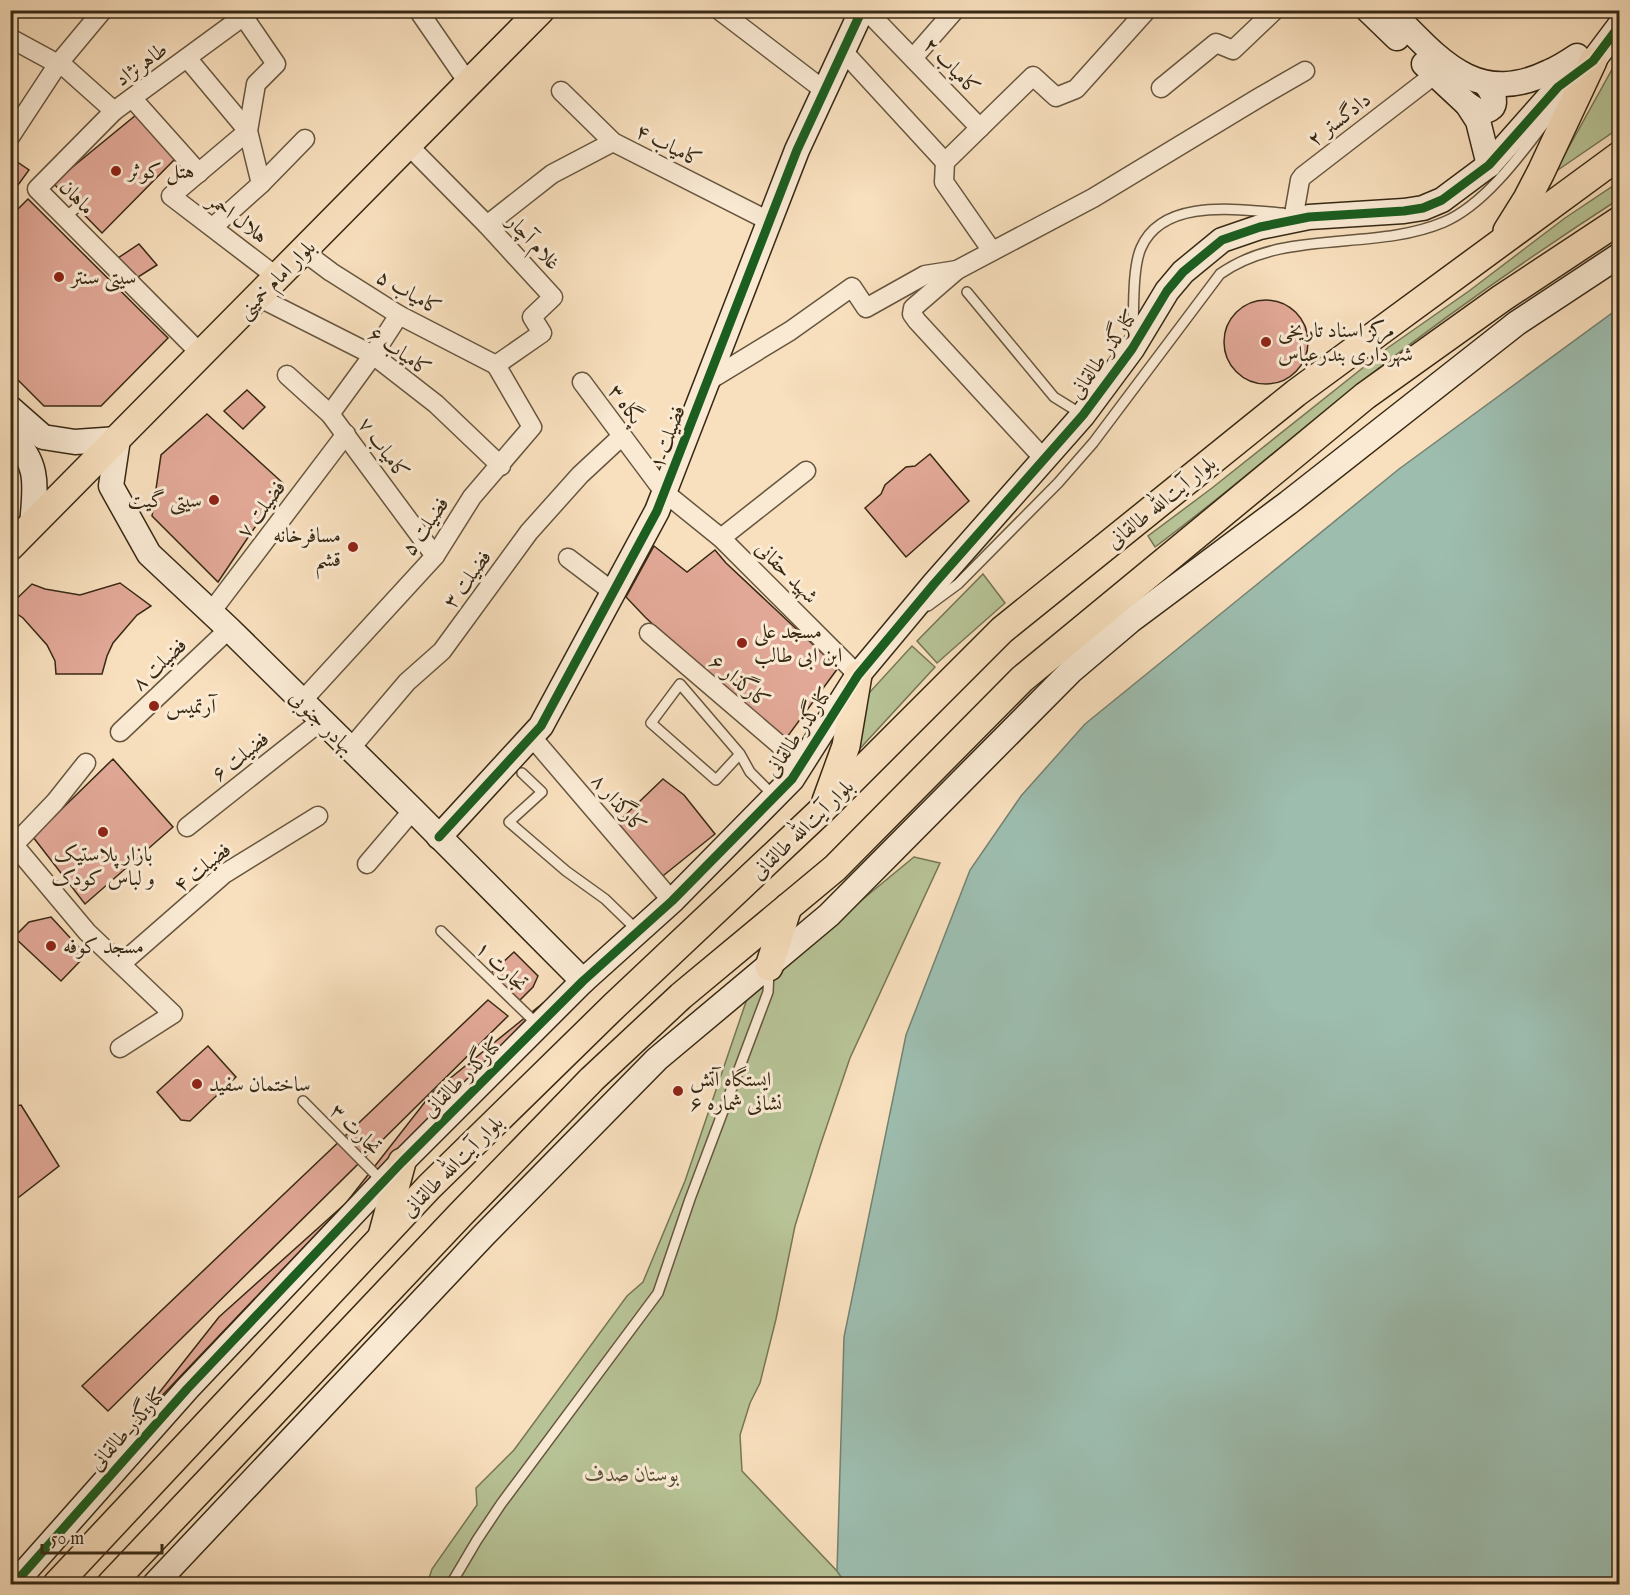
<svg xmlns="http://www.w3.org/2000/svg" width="1630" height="1595" font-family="'IM FELL English',Amiri,serif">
<rect width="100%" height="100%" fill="#f8dfbd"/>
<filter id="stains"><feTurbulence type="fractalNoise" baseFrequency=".00333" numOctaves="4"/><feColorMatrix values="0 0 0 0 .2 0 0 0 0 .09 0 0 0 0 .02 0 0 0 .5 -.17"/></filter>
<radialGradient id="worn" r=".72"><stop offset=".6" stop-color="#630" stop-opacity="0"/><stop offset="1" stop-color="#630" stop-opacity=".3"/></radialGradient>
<g fill="#b7c396" stroke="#777655" stroke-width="1.5">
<polygon points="1619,57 1619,128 1555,172"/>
<path d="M1619,182V199C1534,254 1451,312 1371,374C1298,431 1229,492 1155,547L1148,536L1212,488L1389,347L1469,291L1565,218Z"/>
<polygon points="983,574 1005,603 937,663 917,641"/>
<polygon points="912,646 935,667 854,755 869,693"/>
<polygon points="914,857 940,863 850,1058 820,1146 795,1226 776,1319 760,1383 750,1403 740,1435 742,1471 837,1571 846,1584 427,1584 432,1569 477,1505 476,1488 514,1450 627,1296 643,1282 685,1181 749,993"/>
</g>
<polygon fill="#9dbdaf" stroke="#748271" stroke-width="1.5" points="1619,308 1619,1584 846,1584 837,1571 844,1337 906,1035 970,870 1021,796 1085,724 1399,469"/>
<g fill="#e2a897" stroke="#372914" stroke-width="1.5">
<polygon points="136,115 175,159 102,233 53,183"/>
<polygon points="10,157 29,170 10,196"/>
<polygon points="28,199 168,338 101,406 44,406 10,372 10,217"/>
<polygon points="139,244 157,265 135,279 118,258"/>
<circle cx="1266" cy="342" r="42"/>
<polygon points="247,390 265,407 243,429 224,411"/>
<polygon points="207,414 284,484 218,582 152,516 161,455"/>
<polygon points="930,454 969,501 906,557 865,508 881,494 885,485 906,467 915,466"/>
<polygon points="654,546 687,572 715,550 726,563 838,668 782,744 645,617 626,597"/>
<polygon points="120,583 151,606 137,615 113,643 107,656 102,674 56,674 55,661 47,645 23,618 10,609 10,605 32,584 45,589 80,595"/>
<polygon points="113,759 173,827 85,904 33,837"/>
<polygon points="663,779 684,795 715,834 659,879 615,825"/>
<polygon points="51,917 86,955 61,981 14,937 29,922"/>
<polygon points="514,952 538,976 533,987 518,1002 490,974"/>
<polygon points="488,1000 508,1016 108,1411 82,1386"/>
<polygon points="543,1003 346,1203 432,1093"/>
<polygon points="208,1046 236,1077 190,1121 181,1120 157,1092"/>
<polygon points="21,1105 59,1166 10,1204 10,1107"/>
<polygon points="346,1203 132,1427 219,1317"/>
</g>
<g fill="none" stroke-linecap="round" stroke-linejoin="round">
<g stroke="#67563e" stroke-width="12">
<g id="lane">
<polyline points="65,218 77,207"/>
<polyline points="967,292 1054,397 1083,415"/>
<path d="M1133,335C1134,313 1132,268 1141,248C1163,197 1239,210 1283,213"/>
<path d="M928,606L958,584L1058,483L1093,443L1220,274C1285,228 1373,252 1444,222C1491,202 1532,138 1564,98"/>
<polyline points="740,754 716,780 651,723 680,684 740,754 750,772 773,795"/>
<polyline points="522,773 542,792 509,822 566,871 605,899 638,931"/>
<polyline points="441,931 537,1024"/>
<polyline points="303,1101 383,1182"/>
<polyline points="452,1584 454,1579 477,1540 501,1504 658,1293 690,1199 768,992 769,970"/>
</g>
</g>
<g stroke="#67563e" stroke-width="21">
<g id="street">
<polyline points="418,10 469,84"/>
<polyline points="719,10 825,91"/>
<polyline points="866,10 980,128"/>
<polyline points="10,38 67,69 114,111 37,189 201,354"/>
<polyline points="843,51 945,162"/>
<polyline points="187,58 248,131 171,196 277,277"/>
<polyline points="913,58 955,10"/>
<polyline points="1161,88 1216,43 1233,50 1275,10"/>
<polyline points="561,91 613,142 769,221"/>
<polyline points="132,98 199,173"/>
<polyline points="114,111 252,10"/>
<polyline points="10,137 58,64 103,10"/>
<polyline points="408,145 487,225 553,297 532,317 542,333 496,365"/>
<polyline points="261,184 305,139"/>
<polyline points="1294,214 1300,180 1303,176 1434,75"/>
<polyline points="487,225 552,174 613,142"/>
<polyline points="213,227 261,184 248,131 256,84 276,64 239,10"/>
<polyline points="303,251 331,272 399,315 496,365"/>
<polyline points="992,251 944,182 945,162 1033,76 1056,97 1076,89 1147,10"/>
<polyline points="258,297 373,355 436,404 501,466"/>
<polyline points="287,375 330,414 435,556"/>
<polyline points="708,381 790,331 852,287 866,308 925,275 957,270"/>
<polyline points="582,382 664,492 721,538 858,675"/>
<polyline points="330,414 373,355 399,315"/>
<polyline points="1045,460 917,321 912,314 913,308 957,270 1093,198 1260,97 1305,71"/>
<polyline points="721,538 806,471"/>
<polyline points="568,558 613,592"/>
<polyline points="211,612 346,434"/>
<polyline points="649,633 802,764"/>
<polyline points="302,701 435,556 472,497 532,427 496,365"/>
<polyline points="120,732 229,629"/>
<polyline points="531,736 672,901"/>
<polyline points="350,749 407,682 442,651 529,532 580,475 622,436"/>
<polyline points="187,827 321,721"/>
<polyline points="14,845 87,932 173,1014 120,1048"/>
<polyline points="10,849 55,802 86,763"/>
<polyline points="367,864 413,810"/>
<polyline points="121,964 224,874 318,816"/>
</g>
</g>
<g stroke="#372914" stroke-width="27">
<g id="secondary">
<polyline points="1368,10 1397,38"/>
<path d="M1390,10C1438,58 1475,108 1549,72C1559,68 1568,62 1577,56"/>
<polyline points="1424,64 1467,104 1478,121 1489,165"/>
<path d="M1467,104L1478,111C1500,112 1496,96 1486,84"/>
<polyline points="10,408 43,437 75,442 118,439 111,486 149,554 229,629 413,810 583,981"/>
<path d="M10,435C41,464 35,487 32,525"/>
<polyline points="439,837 541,726 657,511 797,150 862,10"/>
<polyline points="14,1584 187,1389 402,1162 583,981 672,901 792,779 858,675 934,584 1083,415 1132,349 1167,291 1183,272 1222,240 1260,227 1309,217 1404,211 1423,208 1442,200 1489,165 1558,87 1593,61 1620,25"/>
<polyline points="155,1584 483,1236 657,1059 829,915 1071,671 1130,621 1288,503 1517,323 1620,255"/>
</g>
</g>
<g stroke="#372914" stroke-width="30">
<g id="primary">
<polyline points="1507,231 1527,199 1541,172 1593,61"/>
<polyline points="10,547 541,10"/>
<polyline points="826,801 846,746 858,675"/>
<polyline points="769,967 788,907"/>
<polyline points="382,1236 402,1162"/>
<polyline points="57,1584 429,1187 614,1006 823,809 1002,630 1296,393 1620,155"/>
<polyline points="111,1584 460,1215 592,1079 681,996 835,868 1022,679 1365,396 1502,298 1620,220"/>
</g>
</g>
<use href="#lane" stroke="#faead4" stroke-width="9"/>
<use href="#street" stroke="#faead4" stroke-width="18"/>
<use href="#secondary" stroke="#faead4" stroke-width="24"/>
<use href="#primary" stroke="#f8dfbd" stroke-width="27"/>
<g stroke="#faead4" stroke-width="13">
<g id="cycleway">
<polyline points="439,837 541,726 657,511 797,150 862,10"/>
<polyline points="14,1584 187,1389 402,1162 583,981 672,901 792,779 858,675 934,584 1083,415 1132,349 1167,291 1183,272 1222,240 1260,227 1309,217 1404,211 1423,208 1442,200 1489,165 1558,87 1593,61 1620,25"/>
</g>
</g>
<use href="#cycleway" stroke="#1b5e20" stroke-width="9"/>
</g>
<g fill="#8f2418" stroke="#faead4" stroke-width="2">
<circle cx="116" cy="171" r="6"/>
<circle cx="59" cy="277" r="6"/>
<circle cx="1266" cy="342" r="6"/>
<circle cx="214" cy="500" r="6"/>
<circle cx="353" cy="547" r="6"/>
<circle cx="742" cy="643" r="6"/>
<circle cx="154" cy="706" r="6"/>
<circle cx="103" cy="832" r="6"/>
<circle cx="51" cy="946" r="6"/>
<circle cx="197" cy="1084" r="6"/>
<circle cx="678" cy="1091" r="6"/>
</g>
<g text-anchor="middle" stroke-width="6" stroke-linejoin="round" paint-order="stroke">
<g font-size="21" fill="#372914" stroke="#faead4">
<text transform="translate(141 64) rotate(-36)" y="7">طاهرنژاد</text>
<text transform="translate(952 66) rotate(46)" y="7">کامیاب ۲</text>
<text transform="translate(1339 119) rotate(-38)" y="7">دادگستر ۲</text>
<text transform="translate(669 145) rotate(27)" y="7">کامیاب ۴</text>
<text transform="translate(77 197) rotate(46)" y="7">ماهان</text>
<text transform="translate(238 218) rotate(37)" y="7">هلال احمر</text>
<text transform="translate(534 242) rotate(47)" y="7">غلام آچار</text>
<text transform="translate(276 279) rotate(-45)" y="7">بلوار امام خمینی</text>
<text transform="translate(409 292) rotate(30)" y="7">کامیاب ۵</text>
<text transform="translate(400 351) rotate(35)" y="7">کامیاب ۶</text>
<text transform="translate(1103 354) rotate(-55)" y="7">کنارگذر طالقانی</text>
<text transform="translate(626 404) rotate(54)" y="7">پگاه ۳</text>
<text transform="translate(667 437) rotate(-69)" y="7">فضیلت ۱</text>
<text transform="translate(384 448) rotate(54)" y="7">کامیاب ۷</text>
<text transform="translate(1161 502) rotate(-39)" y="7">بلوار آیت‌الله طالقانی</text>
<text transform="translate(261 509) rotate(-53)" y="7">فضیلت ۷</text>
<text transform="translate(425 526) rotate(-55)" y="7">فضیلت ۵</text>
<text transform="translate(787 572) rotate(45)" y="7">شهید حقانی</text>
<text transform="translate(467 579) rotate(-54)" y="7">فضیلت ۳</text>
<text transform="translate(159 664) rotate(-43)" y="7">فضیلت ۸</text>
<text transform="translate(740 681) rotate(40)" y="7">کارگذار ۶</text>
<text transform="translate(322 722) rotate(45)" y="7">بهادر جنوبی</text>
<text transform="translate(798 732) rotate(-56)" y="7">کنارگذر طالقانی</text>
<text transform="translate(240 756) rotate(-38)" y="7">فضیلت ۶</text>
<text transform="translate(619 803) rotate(49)" y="7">کارگذار ۸</text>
<text transform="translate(802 829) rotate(-44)" y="7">بلوار آیت‌الله طالقانی</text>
<text transform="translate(202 867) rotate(-38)" y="7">فضیلت ۴</text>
<text transform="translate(502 966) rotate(44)" y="7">تجارت ۱</text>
<text transform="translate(462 1077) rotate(-45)" y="7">کنارگذر طالقانی</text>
<text transform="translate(356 1129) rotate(45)" y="7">تجارت ۳</text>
<text transform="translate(452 1166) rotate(-45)" y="7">بلوار آیت‌الله طالقانی</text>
<text transform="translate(127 1429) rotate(-48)" y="7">کنارگذر طالقانی</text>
</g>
<g font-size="21" fill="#372914" stroke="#faead4" text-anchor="start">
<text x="128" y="178">هتل کوثر</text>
<text x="71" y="284">سیتی سنتر</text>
<text x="1278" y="337">مرکز اسناد تاریخی<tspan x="1278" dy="24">شهرداری بندرعباس</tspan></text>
<text x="202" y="507" text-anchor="end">سیتی گیت</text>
<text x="341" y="542" text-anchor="end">مسافرخانه<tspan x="341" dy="24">قشم</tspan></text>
<text x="754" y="638">مسجد علی<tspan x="754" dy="24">ابن ابی طالب</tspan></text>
<text x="166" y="713">آرتمیس</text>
<text x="103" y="861" text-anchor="middle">بازار پلاستیک<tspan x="103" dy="24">و لباس کودک</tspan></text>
<text x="63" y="953">مسجد کوفه</text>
<text x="690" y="1086">ایستگاه آتش<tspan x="690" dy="24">نشانی شماره ۶</tspan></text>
<text x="209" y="1091">ساختمان سفید</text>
</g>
<g font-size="21" font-style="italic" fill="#575034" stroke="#faead4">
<text x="632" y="1481">بوستان صدف</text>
</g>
</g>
<rect width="1630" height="1595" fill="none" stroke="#f8dfbd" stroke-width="36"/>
<rect x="12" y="12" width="1606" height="1571" fill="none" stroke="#372914" stroke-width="3"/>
<rect x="18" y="18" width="1594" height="1559" fill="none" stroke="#372914" stroke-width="1.5"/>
<path d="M42 1544v9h120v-9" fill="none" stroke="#372914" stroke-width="3"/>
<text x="51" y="1544" font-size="18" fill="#372914" stroke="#faead4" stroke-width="4.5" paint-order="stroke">50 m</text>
<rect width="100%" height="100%" filter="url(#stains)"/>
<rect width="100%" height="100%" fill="url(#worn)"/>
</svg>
